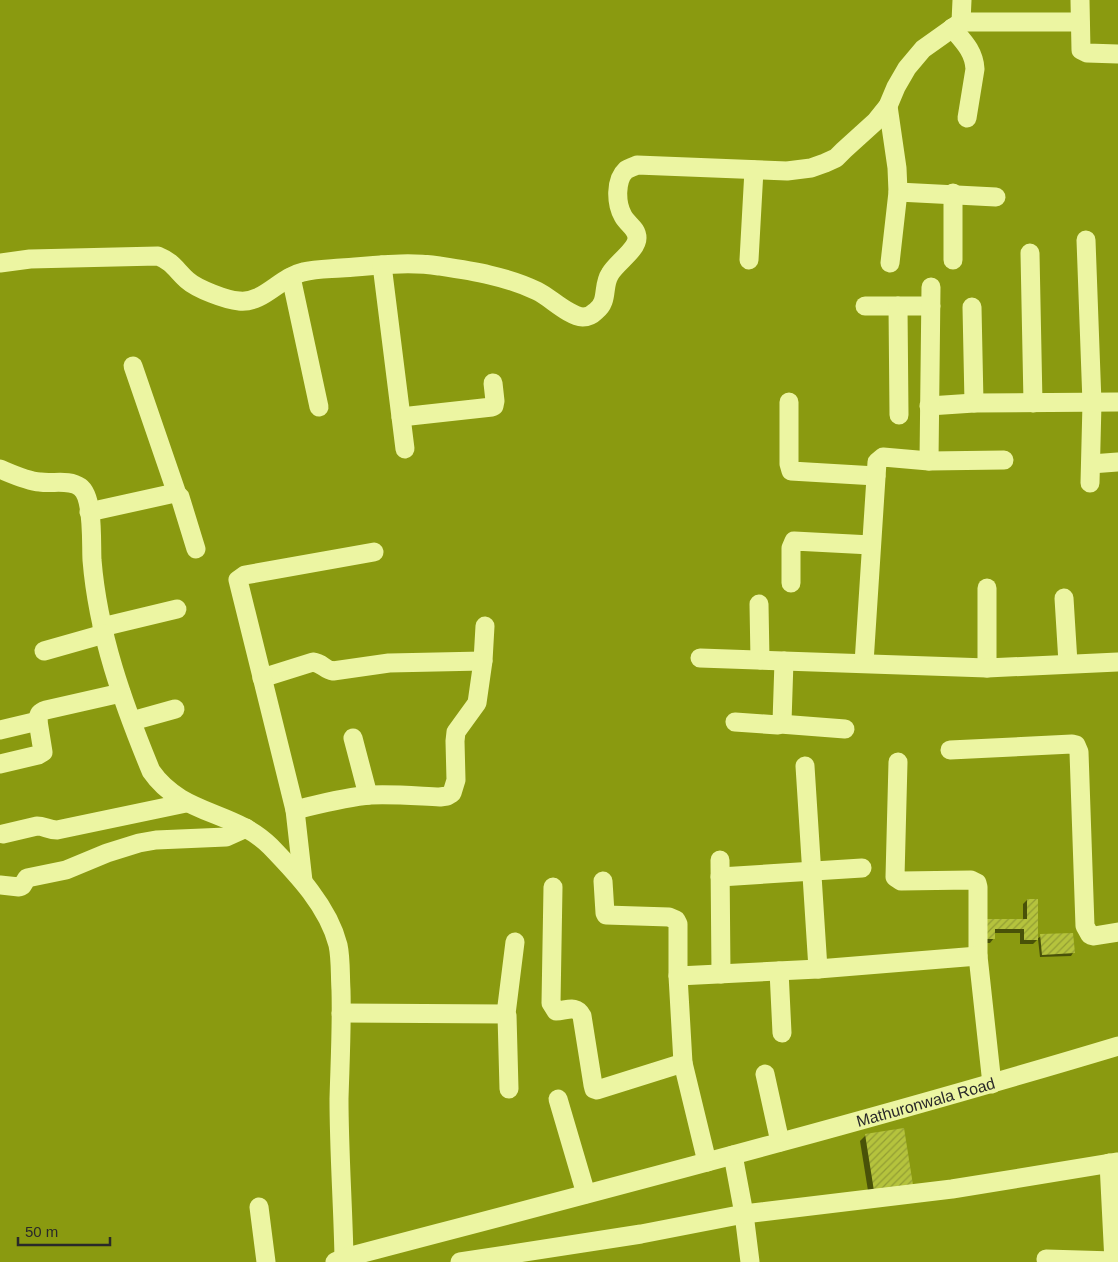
<svg xmlns="http://www.w3.org/2000/svg" width="1118" height="1262" font-family="Arial,sans-serif">
<defs>
<pattern id="building-hatch" width="6" height="6" patternUnits="userSpaceOnUse" patternTransform="scale(1.25)"><rect width="6" height="6" fill="#b5c33d"/><path d="M-1 1l2-2M0 6l6-6M5 7l2-2" fill="none" stroke="#939e33"/></pattern>
</defs>
<rect width="100%" height="100%" fill="#8a9a10"/>
<g fill="#0007">
<polygon points="1027,900 1037,939 1041,936 1073,953 1071,956 1040,957 1038,939 1033,944 1020,944 1020,933 994,933 994,938 990,943 977,943 977,925 1023,920 1023,904"/>
<polygon points="866,1135 912,1185 869,1197 860,1141"/>
</g>
<g fill="url(#building-hatch)">
<polygon points="1027,899 1038,899 1038,940 1024,940 1024,929 995,929 995,939 981,939 981,919 1027,919"/>
<polygon points="1073,933 1075,953 1042,955 1040,934"/>
<polygon points="904,1128 913,1185 874,1191 865,1134"/>
</g>
<g fill="none" stroke-linecap="round" stroke-linejoin="round">
<g stroke="#ecf5a2" stroke-width="19">
<polyline points="1080,0 1081,50 1087,53 1118,54"/>
<polyline points="961,22 1080,22"/>
<path d="M952,28C963,41 974,51 975,69L967,118"/>
<polyline points="888,106 897,168 898,192 890,263"/>
<polyline points="898,192 996,197"/>
<polyline points="953,193 953,260"/>
<polyline points="1086,240 1092,403 1090,483"/>
<polyline points="1030,253 1033,403"/>
<polyline points="749,260 754,170"/>
<path d="M0,263L30,259L158,256C173,262 176,270 187,280C197,289 226,300 239,301C263,304 280,277 303,272C315,269 328,269 341,268C372,266 407,261 439,266C472,271 506,276 537,291C550,297 568,316 583,317C588,317 593,314 596,311C609,301 602,286 610,274C616,263 637,250 637,238C637,228 627,224 623,216C616,204 615,180 626,170C629,168 633,167 637,165L787,171L811,168L825,163L836,158L844,150L876,121L888,106L896,87L907,68L923,49L961,22L962,0"/>
<polyline points="382,265 405,449"/>
<polyline points="291,277 319,407"/>
<polyline points="865,306 931,306"/>
<polyline points="898,306 899,415"/>
<polyline points="972,307 974,403"/>
<polyline points="133,366 177,494"/>
<polyline points="789,402 789,464 791,471 876,476"/>
<polyline points="929,406 974,403 1118,402"/>
<polyline points="401,417 492,407 494,406 495,401 493,383"/>
<polyline points="929,461 931,287"/>
<polyline points="1091,464 1118,462"/>
<path d="M0,469C12,474 27,481 40,482C53,484 69,479 80,487C94,497 91,543 92,560C98,634 123,703 151,771C182,816 234,810 270,846C297,874 328,906 338,945C341,959 340,975 341,990C342,1026 340,1063 339,1099C339,1152 343,1205 344,1258"/>
<polyline points="89,512 175,493 180,497 196,549"/>
<polyline points="791,583 791,548 794,541 871,545"/>
<polyline points="987,588 987,668"/>
<polyline points="1064,598 1068,663"/>
<polyline points="759,604 760,660"/>
<polyline points="102,627 177,609"/>
<polyline points="44,651 104,634"/>
<polyline points="700,658 987,668 1118,662"/>
<polyline points="864,663 877,462 883,457 929,461 1004,460"/>
<path d="M262,678L313,662C322,663 325,670 333,671L389,663L483,661"/>
<polyline points="132,721 175,709"/>
<polyline points="735,722 778,725 782,722 784,661"/>
<polyline points="780,724 845,729"/>
<path d="M0,730L38,721C38,714 40,712 46,710L121,693"/>
<polyline points="353,738 368,795"/>
<polyline points="950,750 1072,744 1076,745 1079,752 1085,926 1090,935 1094,936 1118,932"/>
<polyline points="898,762 895,877 901,881 971,880 977,883 978,887 978,956"/>
<polyline points="0,764 38,755 43,752 38,721"/>
<polyline points="805,766 818,969"/>
<path d="M295,810C320,804 345,797 371,795C394,794 417,796 440,797L447,796L452,793L456,780L455,741L456,732L477,703L483,661L485,626"/>
<path d="M3,834L37,826C44,826 49,830 57,830L186,803"/>
<polyline points="720,860 721,974"/>
<polyline points="720,877 862,868"/>
<polyline points="303,881 295,810 238,580 245,575 374,552"/>
<polyline points="0,885 19,887 22,886 27,878 66,870 107,853 139,843 156,840 226,837 246,828"/>
<path d="M553,887L551,1003L556,1011C566,1011 576,1004 582,1016L593,1085L594,1089L597,1090L683,1063L678,976V924L676,920L669,917L606,915L605,913L603,881"/>
<polyline points="779,971 782,1033"/>
<polyline points="678,976 818,969 978,956 992,1084"/>
<polyline points="341,1013 506,1014"/>
<polyline points="683,1063 707,1162"/>
<polyline points="765,1074 780,1142"/>
<polyline points="509,1089 507,1015 506,1014 515,942"/>
<polyline points="558,1099 586,1194"/>
<polyline points="733,1155 744,1214 750,1262"/>
<polyline points="1109,1163 1114,1262"/>
<polyline points="259,1207 266,1262"/>
<polyline points="1046,1259 1114,1261"/>
<path id="s1" d="M335,1262L344,1258C602,1190 862,1123 1118,1046"/>
<polyline points="460,1262 641,1234 744,1214 952,1189 1118,1162"/>
</g>
</g>
<g text-anchor="middle" stroke-width="4.5" stroke-linejoin="round" paint-order="stroke">
<g font-size="16" fill="#292929" stroke="#8a9a10">
<text dy="6" stroke="none"><textPath href="#s1" startOffset="612">Mathuronwala Road</textPath></text>
</g>
</g>
<path d="M18 1237v8h92v-8" fill="none" stroke="#292929" stroke-width="2.5"/>
<text x="25" y="1237" font-size="15" fill="#292929" stroke="#8a9a10" stroke-width="4" paint-order="stroke">50 m</text>
</svg>
